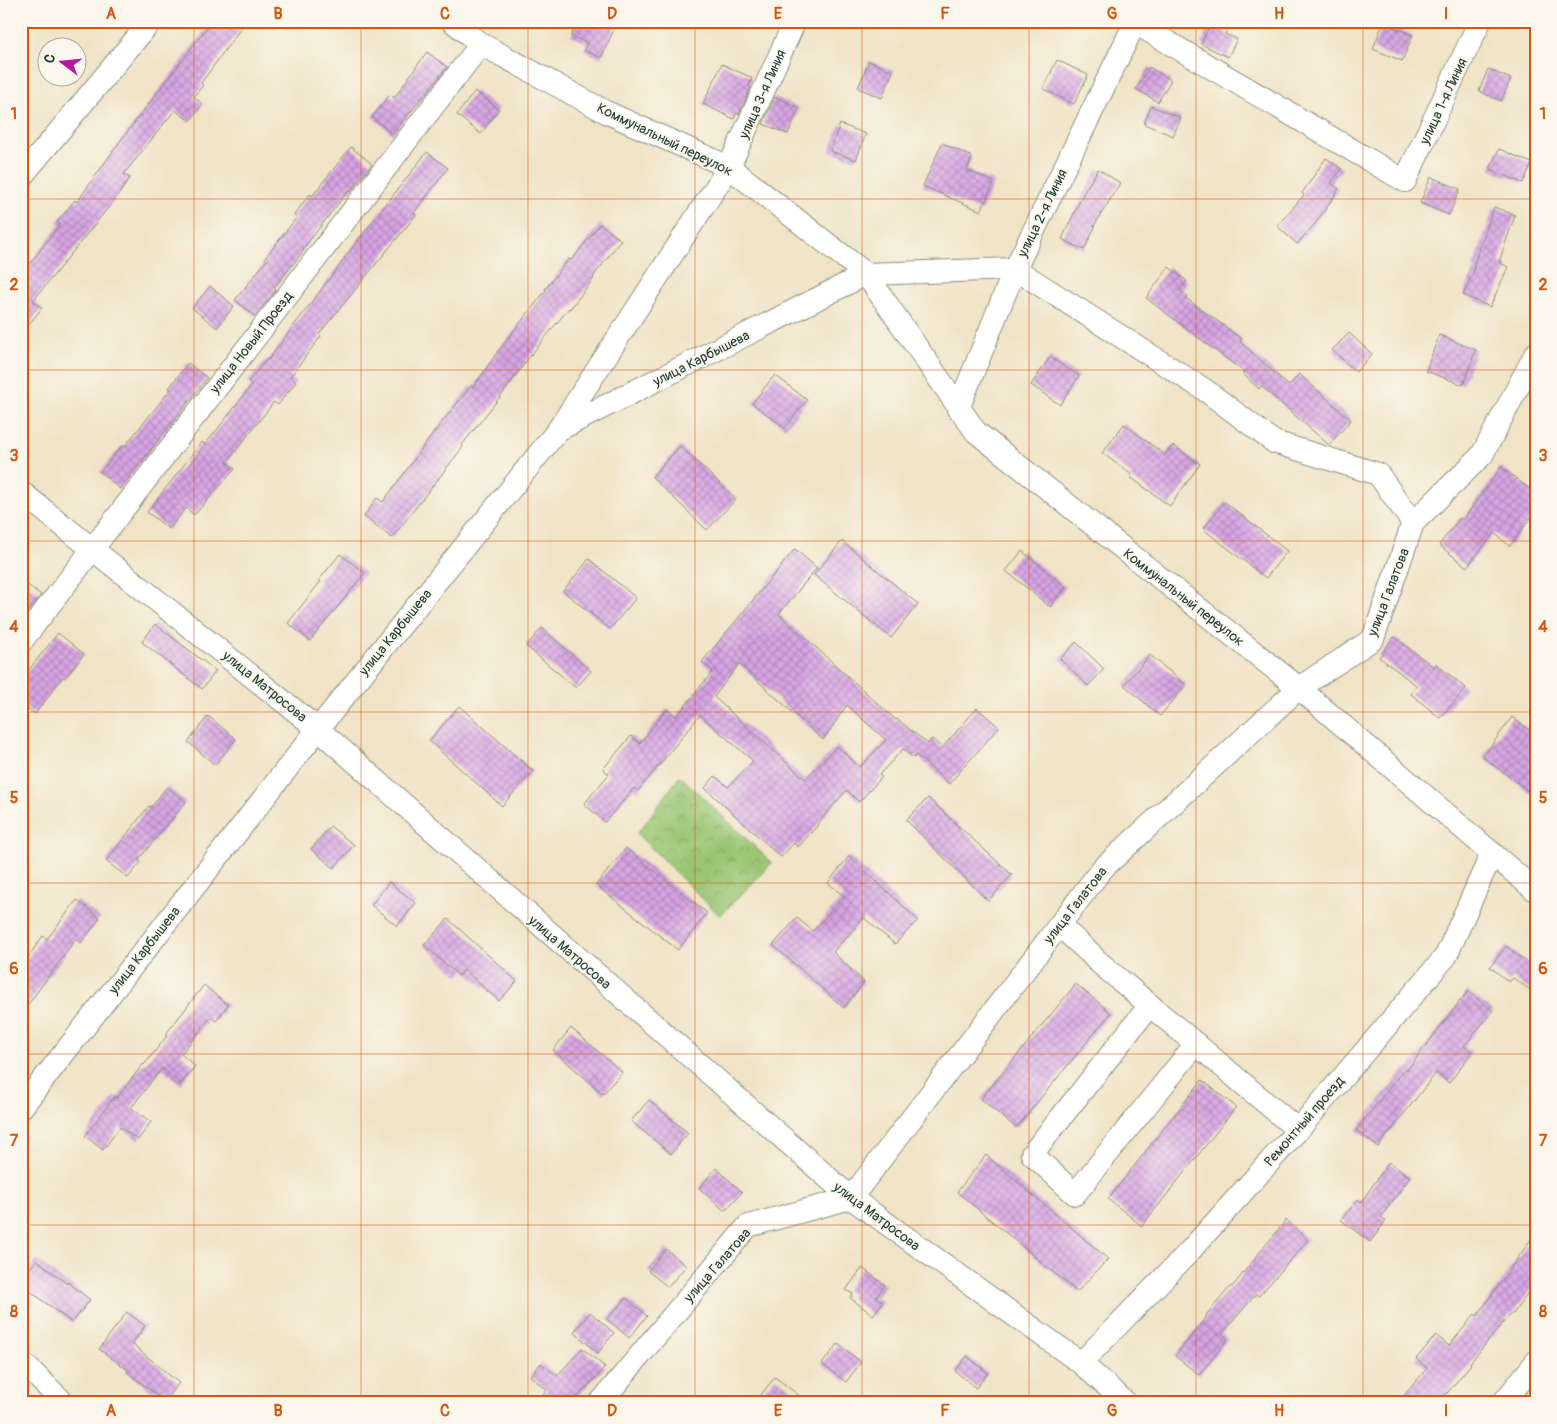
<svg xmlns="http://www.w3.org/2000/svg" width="1557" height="1424" font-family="Pangolin,sans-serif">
<defs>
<pattern id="park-crowns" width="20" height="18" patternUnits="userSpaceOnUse" patternTransform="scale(1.25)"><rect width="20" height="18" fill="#9ac572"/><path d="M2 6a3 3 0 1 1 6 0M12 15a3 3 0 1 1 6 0" fill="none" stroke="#7da15e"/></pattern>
<pattern id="building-cross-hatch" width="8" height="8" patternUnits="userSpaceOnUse" patternTransform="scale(1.25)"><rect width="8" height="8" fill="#d8a4e4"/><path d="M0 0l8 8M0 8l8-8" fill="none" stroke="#af87ba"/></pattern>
</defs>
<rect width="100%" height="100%" fill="#fbf7ec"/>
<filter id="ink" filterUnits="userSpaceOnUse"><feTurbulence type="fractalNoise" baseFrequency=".02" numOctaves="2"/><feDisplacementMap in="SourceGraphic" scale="10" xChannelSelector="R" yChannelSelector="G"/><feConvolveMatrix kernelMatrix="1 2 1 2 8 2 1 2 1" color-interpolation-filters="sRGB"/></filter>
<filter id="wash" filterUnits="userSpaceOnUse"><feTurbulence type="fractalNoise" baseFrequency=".0096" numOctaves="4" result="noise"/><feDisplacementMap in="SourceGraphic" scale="20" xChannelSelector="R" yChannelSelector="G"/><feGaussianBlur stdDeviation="1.12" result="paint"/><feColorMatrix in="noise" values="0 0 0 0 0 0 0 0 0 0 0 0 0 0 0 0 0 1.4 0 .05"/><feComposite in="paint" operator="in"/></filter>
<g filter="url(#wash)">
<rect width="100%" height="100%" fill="#f0e3c6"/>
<polygon fill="url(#park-crowns)" stroke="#5c8153" points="680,776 772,863 720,916 637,834"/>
<g id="blocks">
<g fill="url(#building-cross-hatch)" fill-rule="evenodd">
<polygon points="212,21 246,21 201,83 203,85 194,97 203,104 190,121 175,110 124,174 130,178 116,198 33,301 42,308 21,334 21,275 60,224 57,222 75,200 77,202 118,144"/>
<polygon points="577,21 618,21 601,58 584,50 587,43 571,36"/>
<polygon points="1211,22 1227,30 1225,34 1237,39 1228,57 1201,44"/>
<polygon points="1383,23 1413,35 1402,61 1373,49"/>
<polygon points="427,52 447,67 393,134 372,117 390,94 394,98"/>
<polygon points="1057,60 1088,75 1074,104 1043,89"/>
<polygon points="869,61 893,71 882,98 858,88"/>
<polygon points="722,64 752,78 749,86 751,87 739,114 737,113 734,119 703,104"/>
<polygon points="1149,67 1171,80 1158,102 1136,89"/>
<polygon points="1488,69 1511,79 1501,101 1479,91"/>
<polygon points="475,91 499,109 481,134 457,115"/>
<polygon points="775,97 799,108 788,134 763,124"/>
<polygon points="1151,106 1181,118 1173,136 1144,124"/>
<polygon points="840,124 866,134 856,160 830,151"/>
<polygon points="942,143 972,157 967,170 994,182 981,211 923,186"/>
<polygon points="351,147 372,164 350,192 348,191 303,249 304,250 274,288 276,290 255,316 235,300 267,260 265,258 297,217 294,215 310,194 312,196"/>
<polygon points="1499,149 1532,163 1523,183 1490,169"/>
<polygon points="427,152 448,168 414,213 416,215 319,334 321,336 290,377 296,382 278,405 274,402 227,462 235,469 194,515 186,508 169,529 147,512 202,442 205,445 252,385 248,382 267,359 268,360 345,258 344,258"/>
<polygon points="1326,158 1342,169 1331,183 1339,189 1315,224 1297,244 1277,226 1304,195 1302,193"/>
<polygon points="1098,169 1120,183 1094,226 1095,227 1084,250 1062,239 1083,194"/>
<polygon points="1431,177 1460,189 1449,215 1420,203"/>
<polygon points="1494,207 1515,215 1499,262 1508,267 1490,307 1463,295 1475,268 1473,267"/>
<polygon points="600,224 621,240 593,277 594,278 570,309 569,308 527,360 507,388 462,445 463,447 392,538 364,516 377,498 383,502 438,427 471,386 473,388 498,351 546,290 545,289 569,259 572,260"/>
<polygon points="1169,267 1187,281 1180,290 1188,296 1186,298 1242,339 1240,342 1289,386 1299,374 1351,420 1329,445 1261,386 1259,389 1243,374 1244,372 1146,298"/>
<polygon points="210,286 234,306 217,328 192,308"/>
<polygon points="1349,333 1372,354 1356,372 1332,350"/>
<polygon points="1439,335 1476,350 1463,385 1426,371"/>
<polygon points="1050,357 1079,376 1060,405 1031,385"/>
<polygon points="188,363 207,378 120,489 100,472 122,446 124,447 171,389 169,388"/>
<polygon points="775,375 807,400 785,428 752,403"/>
<polygon points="1124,424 1165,455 1173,445 1200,464 1170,506 1130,477 1132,475 1102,453"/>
<polygon points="680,446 736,499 707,530 652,477"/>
<polygon points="1501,467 1536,494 1536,510 1510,546 1494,533 1467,567 1439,545 1460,518 1463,520"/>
<polygon points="1225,502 1287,551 1266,578 1203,529"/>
<polygon points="842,541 918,604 891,638 814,575"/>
<path d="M795,549L817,568L779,614L896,720L897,719L928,744L932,739L942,748L977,708L999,727L949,784L916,755L914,758L903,749L879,775L882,777L859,802L847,790L817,824L818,825L798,847L794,843L781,857L705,788L715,776L728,787L753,761L700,715L638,791L634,788L605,822L584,804L609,774L603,769L631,736L640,743L667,709L676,717L713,671L702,662ZM739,664L823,740L847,705L886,740L860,767L837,746L805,779L714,697Z"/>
<polygon points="1022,551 1066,587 1050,607 1006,571"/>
<polygon points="340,554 365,573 310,641 288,623 321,581 319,580"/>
<polygon points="589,559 636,598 610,629 563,591"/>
<polygon points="21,580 41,595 21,620"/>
<polygon points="155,624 216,671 202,689 142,642"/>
<polygon points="542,628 591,671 576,688 526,646"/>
<polygon points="58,633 84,654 65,678 63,677 35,714 21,704 21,666 28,671"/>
<polygon points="1394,637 1434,667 1436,664 1466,688 1440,718 1411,694 1417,686 1379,657"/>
<polygon points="1076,642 1104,669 1088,686 1060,659"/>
<polygon points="1150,655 1186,685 1160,716 1124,685"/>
<polygon points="459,706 533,771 502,806 429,741"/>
<polygon points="208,716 236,739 215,765 188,742"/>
<polygon points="1512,717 1536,735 1536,797 1483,757"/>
<polygon points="167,787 186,802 138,860 141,862 128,878 106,861 149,806 151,807"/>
<polygon points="928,798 1012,875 988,901 906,820"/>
<polygon points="330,826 354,845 334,868 311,849"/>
<polygon points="626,848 707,913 678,950 596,885"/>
<polygon points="849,856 918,920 895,944 864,918 833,952 864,982 844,1008 773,945 797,918 813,931 844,896 828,883"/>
<polygon points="389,882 416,903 397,926 371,905"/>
<polygon points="77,900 100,918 81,943 76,939 21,1014 21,967 43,936 47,939"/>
<polygon points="448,919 517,981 499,1001 464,970 459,976 424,945"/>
<polygon points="1506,946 1536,969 1536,994 1513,978 1509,982 1490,967"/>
<polygon points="1076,984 1111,1013 1016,1128 981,1099"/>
<polygon points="204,985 228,1005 216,1021 211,1017 181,1054 195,1066 181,1084 162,1068 131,1108 151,1122 138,1140 120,1127 103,1150 85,1136 115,1096 117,1098 143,1064 144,1065 167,1036 165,1035"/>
<polygon points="1468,991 1493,1011 1464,1046 1472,1052 1449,1083 1436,1073 1378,1147 1356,1130 1405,1068 1407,1070"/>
<polygon points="571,1028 622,1072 603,1094 553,1050"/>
<polygon points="1202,1080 1236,1107 1142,1226 1108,1199"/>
<polygon points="649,1100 688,1133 671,1154 631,1121"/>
<polygon points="986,1155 1108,1259 1077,1292 957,1192"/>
<polygon points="1389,1162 1410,1177 1381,1217 1386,1221 1370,1242 1341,1220 1358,1199 1361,1202"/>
<polygon points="716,1168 742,1192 725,1211 699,1188"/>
<polygon points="1286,1220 1308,1240 1259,1296 1256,1294 1222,1334 1228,1339 1199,1375 1175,1356 1207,1316 1206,1315 1231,1286 1232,1287"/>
<polygon points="1536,1232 1536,1281 1513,1314 1511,1313 1470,1363 1471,1364 1439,1403 1398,1403 1427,1368 1416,1359 1436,1335 1449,1346 1475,1314 1477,1316"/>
<polygon points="666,1249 686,1266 668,1287 648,1271"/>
<polygon points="37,1260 67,1284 68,1282 90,1300 72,1323 21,1284 21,1279"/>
<polygon points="862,1268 885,1285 876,1297 883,1302 873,1315 850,1298 853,1294 846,1290"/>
<polygon points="626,1298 647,1316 629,1338 607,1319"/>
<polygon points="127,1312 145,1326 132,1344 179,1383 164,1401 127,1372 128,1370 99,1349"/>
<polygon points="590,1312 614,1333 598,1353 574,1332"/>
<polygon points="838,1344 861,1362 846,1382 822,1364"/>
<polygon points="582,1348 605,1367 572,1403 537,1403 547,1390 530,1376 541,1363 557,1376"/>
<polygon points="967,1356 988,1373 976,1388 955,1371"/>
<polygon points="775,1377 809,1403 769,1403 760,1396"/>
</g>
</g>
</g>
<g filter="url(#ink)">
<use href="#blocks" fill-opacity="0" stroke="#88907d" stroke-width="1"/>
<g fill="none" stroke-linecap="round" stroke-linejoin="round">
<g stroke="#88907d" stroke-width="24">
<g id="minor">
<polyline points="452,21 481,44 606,112 729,167 866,274 976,432 1299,688 1536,891"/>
<polyline points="1135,23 1405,181 1480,21"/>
<polyline points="21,177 151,21"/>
<polyline points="958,409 1015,269 1136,21"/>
<polyline points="558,430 729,167 795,21"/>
<polyline points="21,492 318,729 851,1198 1081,1363 1126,1403"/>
<polyline points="21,642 481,44"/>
<polyline points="1059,925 1091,954 1095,959 1298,1130"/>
<polyline points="1150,1005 1032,1154 1075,1194 1196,1044"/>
<polyline points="21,1108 318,729 558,430 866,274 1015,269 1205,390 1274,442 1378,474 1413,523"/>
<polyline points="21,1361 64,1403"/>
<polyline points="1081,1363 1188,1253 1298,1130 1446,956 1492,853"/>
<polyline points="600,1403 748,1226 851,1198 1102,869 1299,688 1373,639 1413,523 1482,455 1536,353"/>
<polyline points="1503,1403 1536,1362"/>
</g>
</g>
<use href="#minor" stroke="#fff" stroke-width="22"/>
</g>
</g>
<path fill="none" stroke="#d45610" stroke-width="1" stroke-opacity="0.55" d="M194,21V1403M361,21V1403M528,21V1403M695,21V1403M862,21V1403M1029,21V1403M1196,21V1403M1363,21V1403M21,199H1536M21,370H1536M21,541H1536M21,712H1536M21,883H1536M21,1054H1536M21,1225H1536"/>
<g text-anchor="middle" stroke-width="4" stroke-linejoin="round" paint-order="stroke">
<g font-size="14" fill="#1f3d34" stroke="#fbf7ec">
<text transform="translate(762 94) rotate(-66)" y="5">улица 3-я Линия</text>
<text transform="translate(1443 101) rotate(-65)" y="5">улица 1-я Линия</text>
<text transform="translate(665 139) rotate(26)" y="5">Коммунальный переулок</text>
<text transform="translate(1042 213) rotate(-64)" y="5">улица 2-я Линия</text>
<text transform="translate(251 342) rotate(-52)" y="5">улица Новый Проезд</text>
<text transform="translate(701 358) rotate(-27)" y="5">улица Карбышева</text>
<text transform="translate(1388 592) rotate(-69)" y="5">улица Галатова</text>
<text transform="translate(1184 597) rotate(38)" y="5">Коммунальный переулок</text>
<text transform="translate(395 632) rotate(-51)" y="5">улица Карбышева</text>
<text transform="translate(265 686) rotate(39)" y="5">улица Матросова</text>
<text transform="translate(1075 905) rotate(-52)" y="5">улица Галатова</text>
<text transform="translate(144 950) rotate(-52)" y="5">улица Карбышева</text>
<text transform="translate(570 952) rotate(41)" y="5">улица Матросова</text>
<text transform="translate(1304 1121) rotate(-49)" y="5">Ремонтный проезд</text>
<text transform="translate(877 1216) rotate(37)" y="5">улица Матросова</text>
<text transform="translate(717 1265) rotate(-49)" y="5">улица Галатова</text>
</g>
</g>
<rect width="1557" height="1424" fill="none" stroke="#fbf7ec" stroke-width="55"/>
<g transform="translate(62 62) rotate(286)"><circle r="24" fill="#fbf7ec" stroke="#a3ada2"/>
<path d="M0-4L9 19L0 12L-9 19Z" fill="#b5179e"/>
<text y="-8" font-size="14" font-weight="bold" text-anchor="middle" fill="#1f3d34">С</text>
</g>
<rect x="28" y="28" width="1502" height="1368" fill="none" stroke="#d45610" stroke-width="2"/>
<g font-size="16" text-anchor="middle" font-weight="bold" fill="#d45610">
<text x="111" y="19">A</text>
<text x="278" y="19">B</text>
<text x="445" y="19">C</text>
<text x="612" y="19">D</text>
<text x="778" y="19">E</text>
<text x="945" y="19">F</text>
<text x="1112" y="19">G</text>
<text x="1279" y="19">H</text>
<text x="1446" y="19">I</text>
<text x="14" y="119">1</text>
<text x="1543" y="119">1</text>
<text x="14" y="290">2</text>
<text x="1543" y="290">2</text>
<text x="14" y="461">3</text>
<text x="1543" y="461">3</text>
<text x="14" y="632">4</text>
<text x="1543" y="632">4</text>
<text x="14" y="803">5</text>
<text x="1543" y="803">5</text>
<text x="14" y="974">6</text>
<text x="1543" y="974">6</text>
<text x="14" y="1146">7</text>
<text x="1543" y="1146">7</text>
<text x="14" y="1317">8</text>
<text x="1543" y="1317">8</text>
<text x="111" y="1416">A</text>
<text x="278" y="1416">B</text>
<text x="445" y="1416">C</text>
<text x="612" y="1416">D</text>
<text x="778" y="1416">E</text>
<text x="945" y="1416">F</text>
<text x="1112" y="1416">G</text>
<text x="1279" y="1416">H</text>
<text x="1446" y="1416">I</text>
</g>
</svg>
